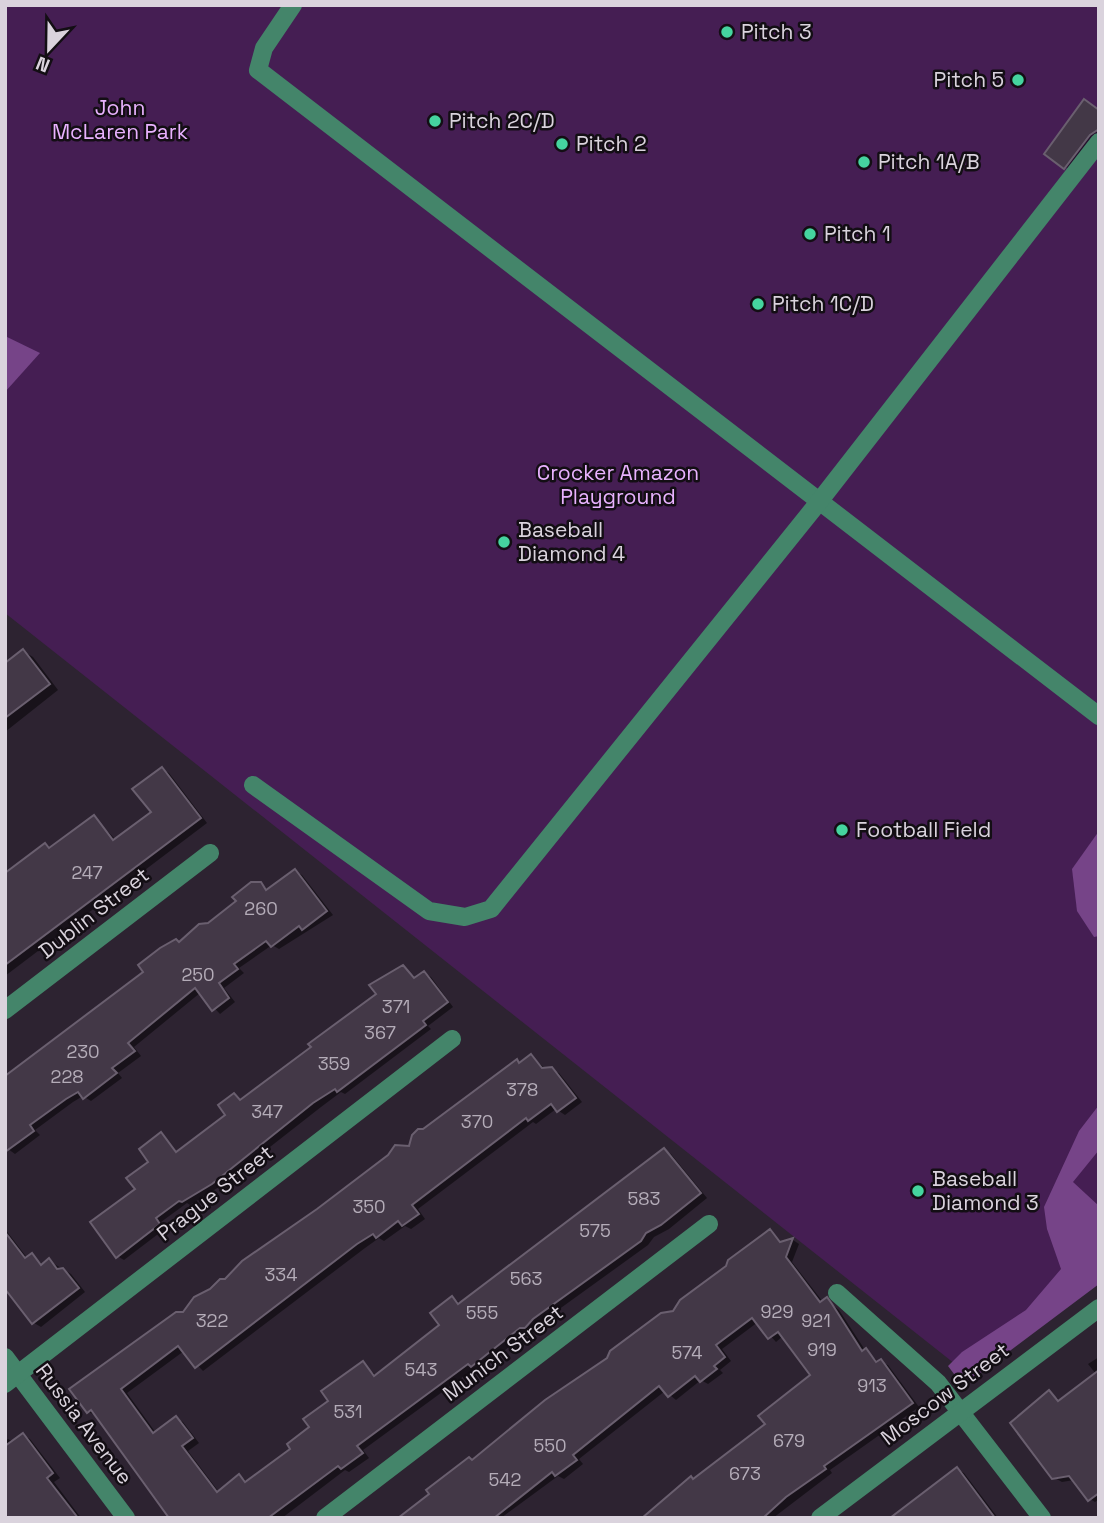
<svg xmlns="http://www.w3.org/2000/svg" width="1104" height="1523" font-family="'Space Grotesk',sans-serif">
<rect width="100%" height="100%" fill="#2d2331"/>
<polygon fill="#451e53" points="5,5 1099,5 1099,1274 969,1375 5,613"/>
<g fill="#764488">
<polygon points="5,336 40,353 5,392"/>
<polygon points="1099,831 1099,936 1094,937 1077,911 1072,869"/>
<polygon points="1099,1105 1099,1150 1073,1182 1099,1206 1099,1284 963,1386 948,1366 962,1352 1026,1310 1061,1269 1047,1229 1044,1207 1079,1131"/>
</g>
<g fill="#0007">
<polygon points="1099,111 1099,139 1072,171 1065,167"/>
<polygon points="23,651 33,657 58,690 5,732 5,658 9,662"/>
<polygon points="162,769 169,773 207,823 5,976 5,923 45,845 52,848 94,817 116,840 153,812"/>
<polygon points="295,871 302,875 333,915 279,949 272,945 239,968 244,973 224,988 235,1002 220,1014 200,993 134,1047 141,1056 118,1073 122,1078 91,1101 83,1096 73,1102 35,1130 40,1135 15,1154 8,1149 5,1077 260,884 269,890"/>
<polygon points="403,967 416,978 424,973 431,977 453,1007 428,1026 431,1029 345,1094 341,1092 321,1107 219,1187 190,1205 187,1203 161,1222 166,1228 124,1260 117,1256 137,1190 161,1135 178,1153 228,1115 234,1095 242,1100 378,994 371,985"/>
<polygon points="531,1056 546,1069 559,1073 582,1102 565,1115 556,1109 536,1124 533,1122 418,1209 425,1219 411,1229 405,1226 384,1241 379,1238 365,1248 203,1371 184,1351 127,1393 156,1433 176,1418 183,1422 199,1443 188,1451 219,1492 240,1476 247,1481 292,1449 363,1364 377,1376 441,1325 452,1298 461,1303 664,1150 671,1154 707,1198 669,1229 654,1237 648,1245 540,1323 533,1331 528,1332 480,1370 475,1368 363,1450 369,1458 349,1472 345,1470 282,1518 171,1518 96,1416 89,1412 71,1389 184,1314 410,1148 424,1130 517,1061 521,1064"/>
<polygon points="5,1229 28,1259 32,1255 43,1265 49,1261 56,1265 71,1274 85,1292 41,1327 34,1323 5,1286"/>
<polygon points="770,1231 783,1243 793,1240 799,1244 792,1262 823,1302 827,1300 839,1310 865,1350 879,1362 888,1365 919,1407 830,1470 832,1473 773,1518 642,1518 767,1425 813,1376 783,1336 776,1342 758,1322 722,1349 731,1361 720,1370 723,1373 708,1384 701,1380 676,1400 665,1391 579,1459 583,1464 564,1479 558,1476 501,1518 401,1518 674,1313"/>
<polygon points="1099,1357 1099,1499 1095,1502 1087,1497 1074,1480 1062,1482 1053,1477 1050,1392 1061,1401 1096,1374 1088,1364"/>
<polygon points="23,1435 30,1439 60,1478 54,1482 81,1518 5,1518 5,1441 8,1439 14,1442"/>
<polygon points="957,1469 964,1473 998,1518 914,1518"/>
</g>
<g fill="#433847" stroke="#6a5f6f" stroke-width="2">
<polygon points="1084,99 1099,110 1099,129 1090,135 1064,169 1044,154"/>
<polygon points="23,649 50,684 5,718 5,663"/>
<polygon points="162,767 201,818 5,965 5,873 45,843 49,848 94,815 113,840 151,812 132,789"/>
<polygon points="295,869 327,911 302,930 299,926 271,947 266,941 234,964 238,969 219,983 229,998 212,1011 195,988 128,1043 135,1051 112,1068 117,1073 83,1099 78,1092 66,1099 30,1125 34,1131 5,1152 5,1076 143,972 138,965 160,948 176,939 179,942 199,924 208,923 236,901 232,897 251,882 261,882 266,890"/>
<polygon points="403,965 414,978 424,971 448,1002 423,1021 426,1025 337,1092 335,1089 313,1103 212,1184 182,1202 179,1201 156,1218 160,1224 116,1258 90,1222 135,1189 126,1178 148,1162 139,1149 161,1132 176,1152 225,1115 218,1105 234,1093 240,1100 311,1047 308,1044 376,994 369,985"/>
<polygon points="531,1054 542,1068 552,1067 576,1098 557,1112 551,1104 528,1121 526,1118 412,1205 419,1214 402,1226 398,1221 376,1238 373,1234 357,1244 195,1368 178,1346 121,1389 153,1433 176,1416 193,1438 182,1446 217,1492 239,1474 245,1482 290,1449 287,1444 309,1427 303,1419 328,1401 321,1391 363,1361 374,1376 439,1325 430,1313 452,1296 458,1304 664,1148 701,1193 661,1225 646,1233 641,1241 533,1319 525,1328 520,1328 471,1367 468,1364 357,1446 363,1453 341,1469 338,1466 268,1518 169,1518 91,1410 87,1413 69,1389 176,1312 183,1312 194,1297 210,1289 220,1279 225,1279 242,1261 317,1209 388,1155 395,1145 409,1146 412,1135 418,1129 423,1129 517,1059 519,1063"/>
<polygon points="770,1229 780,1242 793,1238 786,1257 820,1302 827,1297 832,1304 862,1351 866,1348 876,1362 881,1359 913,1403 824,1466 826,1469 786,1497 763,1518 642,1518 691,1476 693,1479 765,1424 758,1416 810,1375 778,1332 768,1339 752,1318 716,1345 725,1357 714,1366 717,1369 700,1382 695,1376 668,1397 659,1386 573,1455 577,1460 555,1476 552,1472 494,1518 398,1518 429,1494 426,1490 469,1457 472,1460 545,1400 607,1358 610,1351 661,1313 673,1311 680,1300 726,1266 728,1260"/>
<polygon points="5,1232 25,1258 32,1253 41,1265 49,1258 57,1269 63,1268 79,1288 32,1324 5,1289"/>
<polygon points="1099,1370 1099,1493 1088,1501 1069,1476 1052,1479 1010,1423 1049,1390 1058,1401"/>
<polygon points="23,1433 53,1473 47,1478 78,1518 5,1518 5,1446"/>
<polygon points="957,1467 995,1518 890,1518"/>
</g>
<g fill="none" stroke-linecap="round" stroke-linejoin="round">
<g stroke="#44856a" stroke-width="18">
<polyline points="293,5 264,48 258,70 1099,716"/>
<polyline points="253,785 429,911 465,917 491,909 818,503 1099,142"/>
<polyline points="5,1010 210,853"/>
<polyline points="837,1293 938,1383 1042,1518"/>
<polyline points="5,1357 126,1518"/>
<polyline points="5,1384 452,1039"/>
<polyline points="325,1518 709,1224"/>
<polyline points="820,1518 1099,1308"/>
</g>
</g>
<g fill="#45d49f" stroke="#130e14" stroke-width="2.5">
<circle cx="727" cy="32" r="7"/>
<circle cx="1018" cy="80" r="7"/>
<circle cx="435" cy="121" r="7"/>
<circle cx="562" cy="144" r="7"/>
<circle cx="864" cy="162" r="7"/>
<circle cx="810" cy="234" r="7"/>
<circle cx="758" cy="304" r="7"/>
<circle cx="504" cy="542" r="7"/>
<circle cx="842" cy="830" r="7"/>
<circle cx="918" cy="1191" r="7"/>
</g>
<g text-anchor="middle" stroke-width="5" stroke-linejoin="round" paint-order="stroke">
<g font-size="18" fill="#b4acb8">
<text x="87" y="879">247</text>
<text x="261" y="915">260</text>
<text x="198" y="981">250</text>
<text x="396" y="1013">371</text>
<text x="380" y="1039">367</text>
<text x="83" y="1058">230</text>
<text x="334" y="1070">359</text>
<text x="67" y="1083">228</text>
<text x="522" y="1096">378</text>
<text x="267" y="1118">347</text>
<text x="477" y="1128">370</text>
<text x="644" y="1205">583</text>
<text x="369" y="1213">350</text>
<text x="595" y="1237">575</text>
<text x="281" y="1281">334</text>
<text x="526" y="1285">563</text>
<text x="777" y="1318">929</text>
<text x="482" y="1319">555</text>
<text x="212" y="1327">322</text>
<text x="816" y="1327">921</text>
<text x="822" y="1356">919</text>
<text x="687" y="1359">574</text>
<text x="421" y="1376">543</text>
<text x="872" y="1392">913</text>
<text x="348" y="1418">531</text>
<text x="789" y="1447">679</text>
<text x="550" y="1452">550</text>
<text x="745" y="1480">673</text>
<text x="505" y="1486">542</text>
</g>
<g font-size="21" fill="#dad3dd" stroke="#130e14" text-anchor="start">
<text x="741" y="39">Pitch 3</text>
<text x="1004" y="87" text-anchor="end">Pitch 5</text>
<text x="449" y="128">Pitch 2C/D</text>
<text x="576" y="151">Pitch 2</text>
<text x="878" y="169">Pitch 1A/B</text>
<text x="824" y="241">Pitch 1</text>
<text x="772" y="311">Pitch 1C/D</text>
<text x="518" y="537">Baseball<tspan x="518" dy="24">Diamond 4</tspan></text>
<text x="856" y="837">Football Field</text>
<text x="932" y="1186">Baseball<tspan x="932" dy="24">Diamond 3</tspan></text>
</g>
<g font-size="21" fill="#e9b2ff" stroke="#130e14">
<text x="120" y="115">John<tspan x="120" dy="24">McLaren Park</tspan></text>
<text x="618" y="480">Crocker Amazon<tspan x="618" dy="24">Playground</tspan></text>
</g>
<g font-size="21" fill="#dad3dd" stroke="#130e14">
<text transform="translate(94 913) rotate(-38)" y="7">Dublin Street</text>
<text transform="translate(215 1193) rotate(-38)" y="7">Prague Street</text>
<text transform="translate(503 1353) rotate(-37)" y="7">Munich Street</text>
<text transform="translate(945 1394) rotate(-37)" y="7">Moscow Street</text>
<text transform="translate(84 1424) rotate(53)" y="7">Russia Avenue</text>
</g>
</g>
<rect width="1104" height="1523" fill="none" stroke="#dad3dd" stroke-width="14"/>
<g transform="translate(49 49) rotate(202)" stroke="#130e14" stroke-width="5" paint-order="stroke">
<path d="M0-5L12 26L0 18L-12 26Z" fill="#dad3dd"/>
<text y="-10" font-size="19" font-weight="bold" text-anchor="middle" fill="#dad3dd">N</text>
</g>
</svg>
